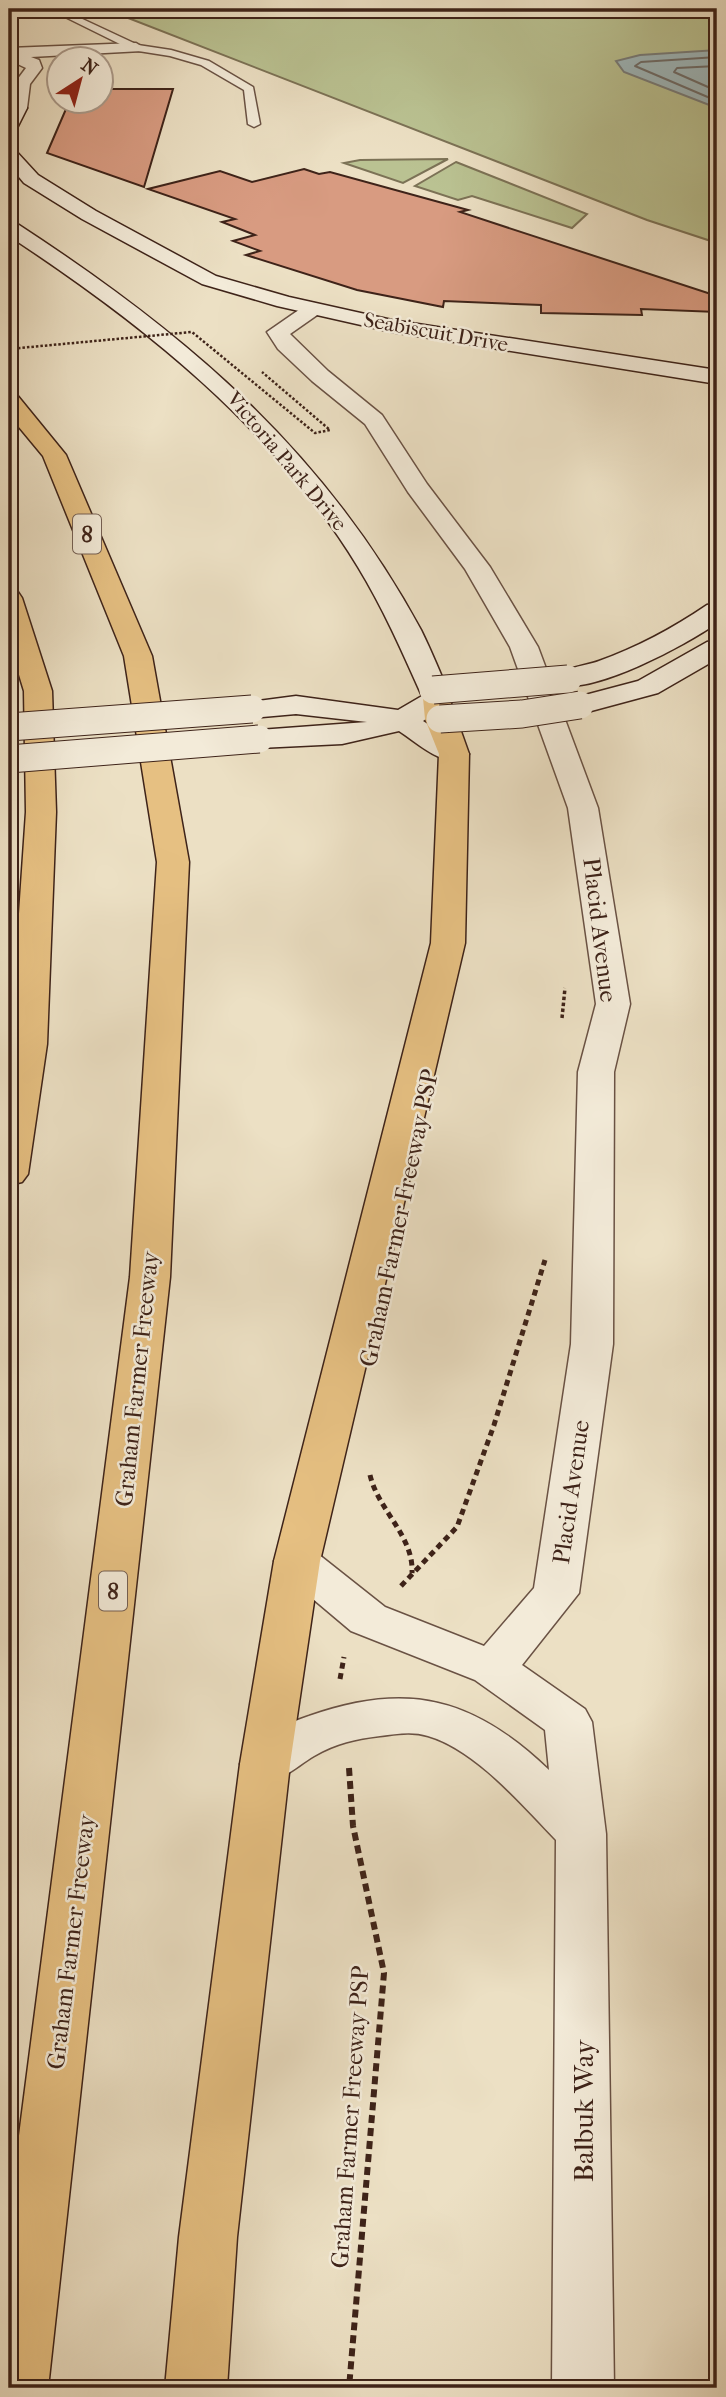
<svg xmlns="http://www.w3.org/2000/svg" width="726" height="2397" font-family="'IM FELL French Canon',serif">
<rect width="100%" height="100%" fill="#ece0c4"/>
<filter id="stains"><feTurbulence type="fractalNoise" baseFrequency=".00286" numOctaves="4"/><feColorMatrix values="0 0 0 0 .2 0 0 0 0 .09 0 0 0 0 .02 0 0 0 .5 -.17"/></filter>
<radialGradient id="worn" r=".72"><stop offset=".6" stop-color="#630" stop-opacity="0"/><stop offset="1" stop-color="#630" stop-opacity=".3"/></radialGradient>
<g fill="#bac292" stroke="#7c7256" stroke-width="2">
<polygon points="105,9 717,9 717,243 647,220"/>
<polygon points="448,159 403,183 344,163 360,160"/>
<polygon points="456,162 587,214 572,228 472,196 458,200 415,186"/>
</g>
<polygon fill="#9fbabf" stroke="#787e7d" stroke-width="2" points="717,50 717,108 624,72 616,61 640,55"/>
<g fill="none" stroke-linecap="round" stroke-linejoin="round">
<g stroke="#6e6e6c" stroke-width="2">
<polyline points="717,57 641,62 635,66 717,101"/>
<polyline points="717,66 677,68 674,72 717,91"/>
</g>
</g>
<g fill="#d89b81" stroke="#3e2319" stroke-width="2">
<polygon points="109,89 173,89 144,187 47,153 69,102 104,102"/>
<polygon points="304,169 319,174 330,172 468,210 460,212 717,296 717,312 641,309 642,315 541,313 541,305 444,301 443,307 357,290 246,255 260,251 233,241 255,235 222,222 235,219 148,189 220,171 252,182"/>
</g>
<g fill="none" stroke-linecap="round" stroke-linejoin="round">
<g stroke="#6a5244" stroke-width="3">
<polygon id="lane" points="49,9 61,9 138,45 171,50 209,61 253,87 260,124 254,127 248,124 244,90 201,65 170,56 132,50"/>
</g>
<g stroke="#6a5244" stroke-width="3">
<g id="street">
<polygon points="136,43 144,48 142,51 31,57 39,60 42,68 30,84 27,108 18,113 9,109 9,96 11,96 14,84 26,68 9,60 9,48"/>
<path d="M313,303L320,305L324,309L320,313L290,334L328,371L382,415L427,484L490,567L538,647L598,808L630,1004L614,1072L613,1344L579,1593L522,1665L585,1709L592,1722L606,1834L614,2388H552L556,1840C522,1805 476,1750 428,1736C412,1731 397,1734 380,1736C356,1739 336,1743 314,1756C289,1771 279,1787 247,1777L240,1764C253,1740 284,1724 309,1716C408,1681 474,1698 549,1770L545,1730L475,1680L351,1631L281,1572L274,1561L281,1550L297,1545L313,1550L385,1607L484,1646L534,1588L571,1344L578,1072L596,1004L568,808L510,647L465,569L408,492L365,424L312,381L278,349L267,332L306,305Z"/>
</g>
</g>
<g stroke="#3e2319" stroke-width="3">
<g id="secondary">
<polygon points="18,103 27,108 15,132 9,133 9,109 12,104"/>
<polygon points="9,149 15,150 38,175 96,211 216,276 289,297 392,320 717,370 717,384 392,332 277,306 202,284 82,219 24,183 9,165"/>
<path d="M9,221L16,223C185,333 323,449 421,630C432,652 441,675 451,698L447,704L423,721L465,748L469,754L465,760C441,766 419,744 399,731L342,744L259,748L249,745L244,739L249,733L259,730L367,722L296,714L252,718L242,715L238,709L242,703L296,696L398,710L422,696C402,651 383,608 358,567C273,427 143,324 9,236Z"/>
<path d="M717,603V623C686,645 595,694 558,685L554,679C562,667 586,666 599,661C638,647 673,628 707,605Z"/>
<polygon points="717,640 717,659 658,693 580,714 570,711 566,705 570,699 638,681 707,642"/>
</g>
</g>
<g stroke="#3e2319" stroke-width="3">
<g id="highway">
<polygon points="9,393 17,395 66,455 152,656 189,862 170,1277 48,2388 9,2388 9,2213 130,1277 157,862 124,656 43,456 9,415"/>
<polygon points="9,590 18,592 22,598 52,691 56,812 47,1044 28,1174 22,1182 9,1185 9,1059 26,812 24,691 9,642"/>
<polygon points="437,689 447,692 469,754 465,943 320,1561 290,1764 237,2237 227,2388 165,2388 179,2237 240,1764 274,1561 431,943 439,754 425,719 423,698 427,692"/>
</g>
</g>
<polyline stroke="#3e2319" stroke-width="3.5" stroke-dasharray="3.5 2.5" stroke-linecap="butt" points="562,1018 565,988"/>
<g stroke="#3e2319" stroke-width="5" stroke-dasharray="6 4.5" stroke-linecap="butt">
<path d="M370,1475C378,1510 414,1536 412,1573"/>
<polyline points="401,1586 457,1527 494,1425 545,1260"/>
<polyline points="340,1679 344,1657"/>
</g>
<polyline stroke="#3e2319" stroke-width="6" stroke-dasharray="8 5" stroke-linecap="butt" points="349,1768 353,1826 384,1973 349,2388"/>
<use href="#lane" fill="#f3ebd9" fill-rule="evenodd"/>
<use href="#street" fill="#f3ebd9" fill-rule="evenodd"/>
<use href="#secondary" fill="#f3ebd9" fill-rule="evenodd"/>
<use href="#highway" fill="#e6c082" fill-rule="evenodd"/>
<g stroke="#3e2319" stroke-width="29" stroke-linecap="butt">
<g id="secondary-bridge">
<polyline points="433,690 568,679"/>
<polyline points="440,719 522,714 580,705"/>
<polyline points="9,727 252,709"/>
<polyline points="9,759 259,739"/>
</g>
</g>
<polyline stroke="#3e2319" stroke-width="2.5" stroke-dasharray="2.5 2" stroke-linecap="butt" points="9,349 192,332 315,433 330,430 262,372"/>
<use href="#secondary-bridge" stroke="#f3ebd9" stroke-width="27"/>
</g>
<g text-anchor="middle" stroke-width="5" stroke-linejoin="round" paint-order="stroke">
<g font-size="21" fill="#3e2319" stroke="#f3ebd9">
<text transform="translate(436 332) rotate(10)" y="7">Seabiscuit Drive</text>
<text transform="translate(287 461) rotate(50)" y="7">Victoria Park Drive</text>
</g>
<g fill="#f3ebd9" stroke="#745f53" stroke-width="2">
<rect x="73" y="514.5" width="28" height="39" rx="5"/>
<rect x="99" y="1571.5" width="28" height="39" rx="5"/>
</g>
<g font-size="23" font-weight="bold" fill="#3e2319">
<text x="87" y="542">8</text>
<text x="113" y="1599">8</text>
</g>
<g font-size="24" fill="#3e2319" stroke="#f3ebd9">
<text transform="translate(600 930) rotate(83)" y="8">Placid Avenue</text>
<text transform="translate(399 1218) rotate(-78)" y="8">Graham Farmer Freeway PSP</text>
<text transform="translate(137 1379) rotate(-84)" y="8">Graham Farmer Freeway</text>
<text transform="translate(571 1492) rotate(-82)" y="8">Placid Avenue</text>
<text transform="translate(71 1942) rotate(-83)" y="8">Graham Farmer Freeway</text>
<text transform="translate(350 2117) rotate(-86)" y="8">Graham Farmer Freeway PSP</text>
</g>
<g font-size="28" fill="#3e2319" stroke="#f3ebd9">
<text transform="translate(583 2111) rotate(-90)" y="10">Balbuk Way</text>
</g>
</g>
<rect width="726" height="2397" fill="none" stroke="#ece0c4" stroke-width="35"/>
<rect x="10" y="10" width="705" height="2376" fill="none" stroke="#3e2319" stroke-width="3.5"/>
<rect x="18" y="18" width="691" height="2362" fill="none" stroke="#3e2319" stroke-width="2"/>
<g transform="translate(80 80) rotate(36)"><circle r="33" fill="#f3ebd9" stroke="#ab9b8c" stroke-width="2"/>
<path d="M0-5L12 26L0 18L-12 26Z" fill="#8f2418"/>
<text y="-10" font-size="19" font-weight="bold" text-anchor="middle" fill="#3e2319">N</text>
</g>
<rect width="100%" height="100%" filter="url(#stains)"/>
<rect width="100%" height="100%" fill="url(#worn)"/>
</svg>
